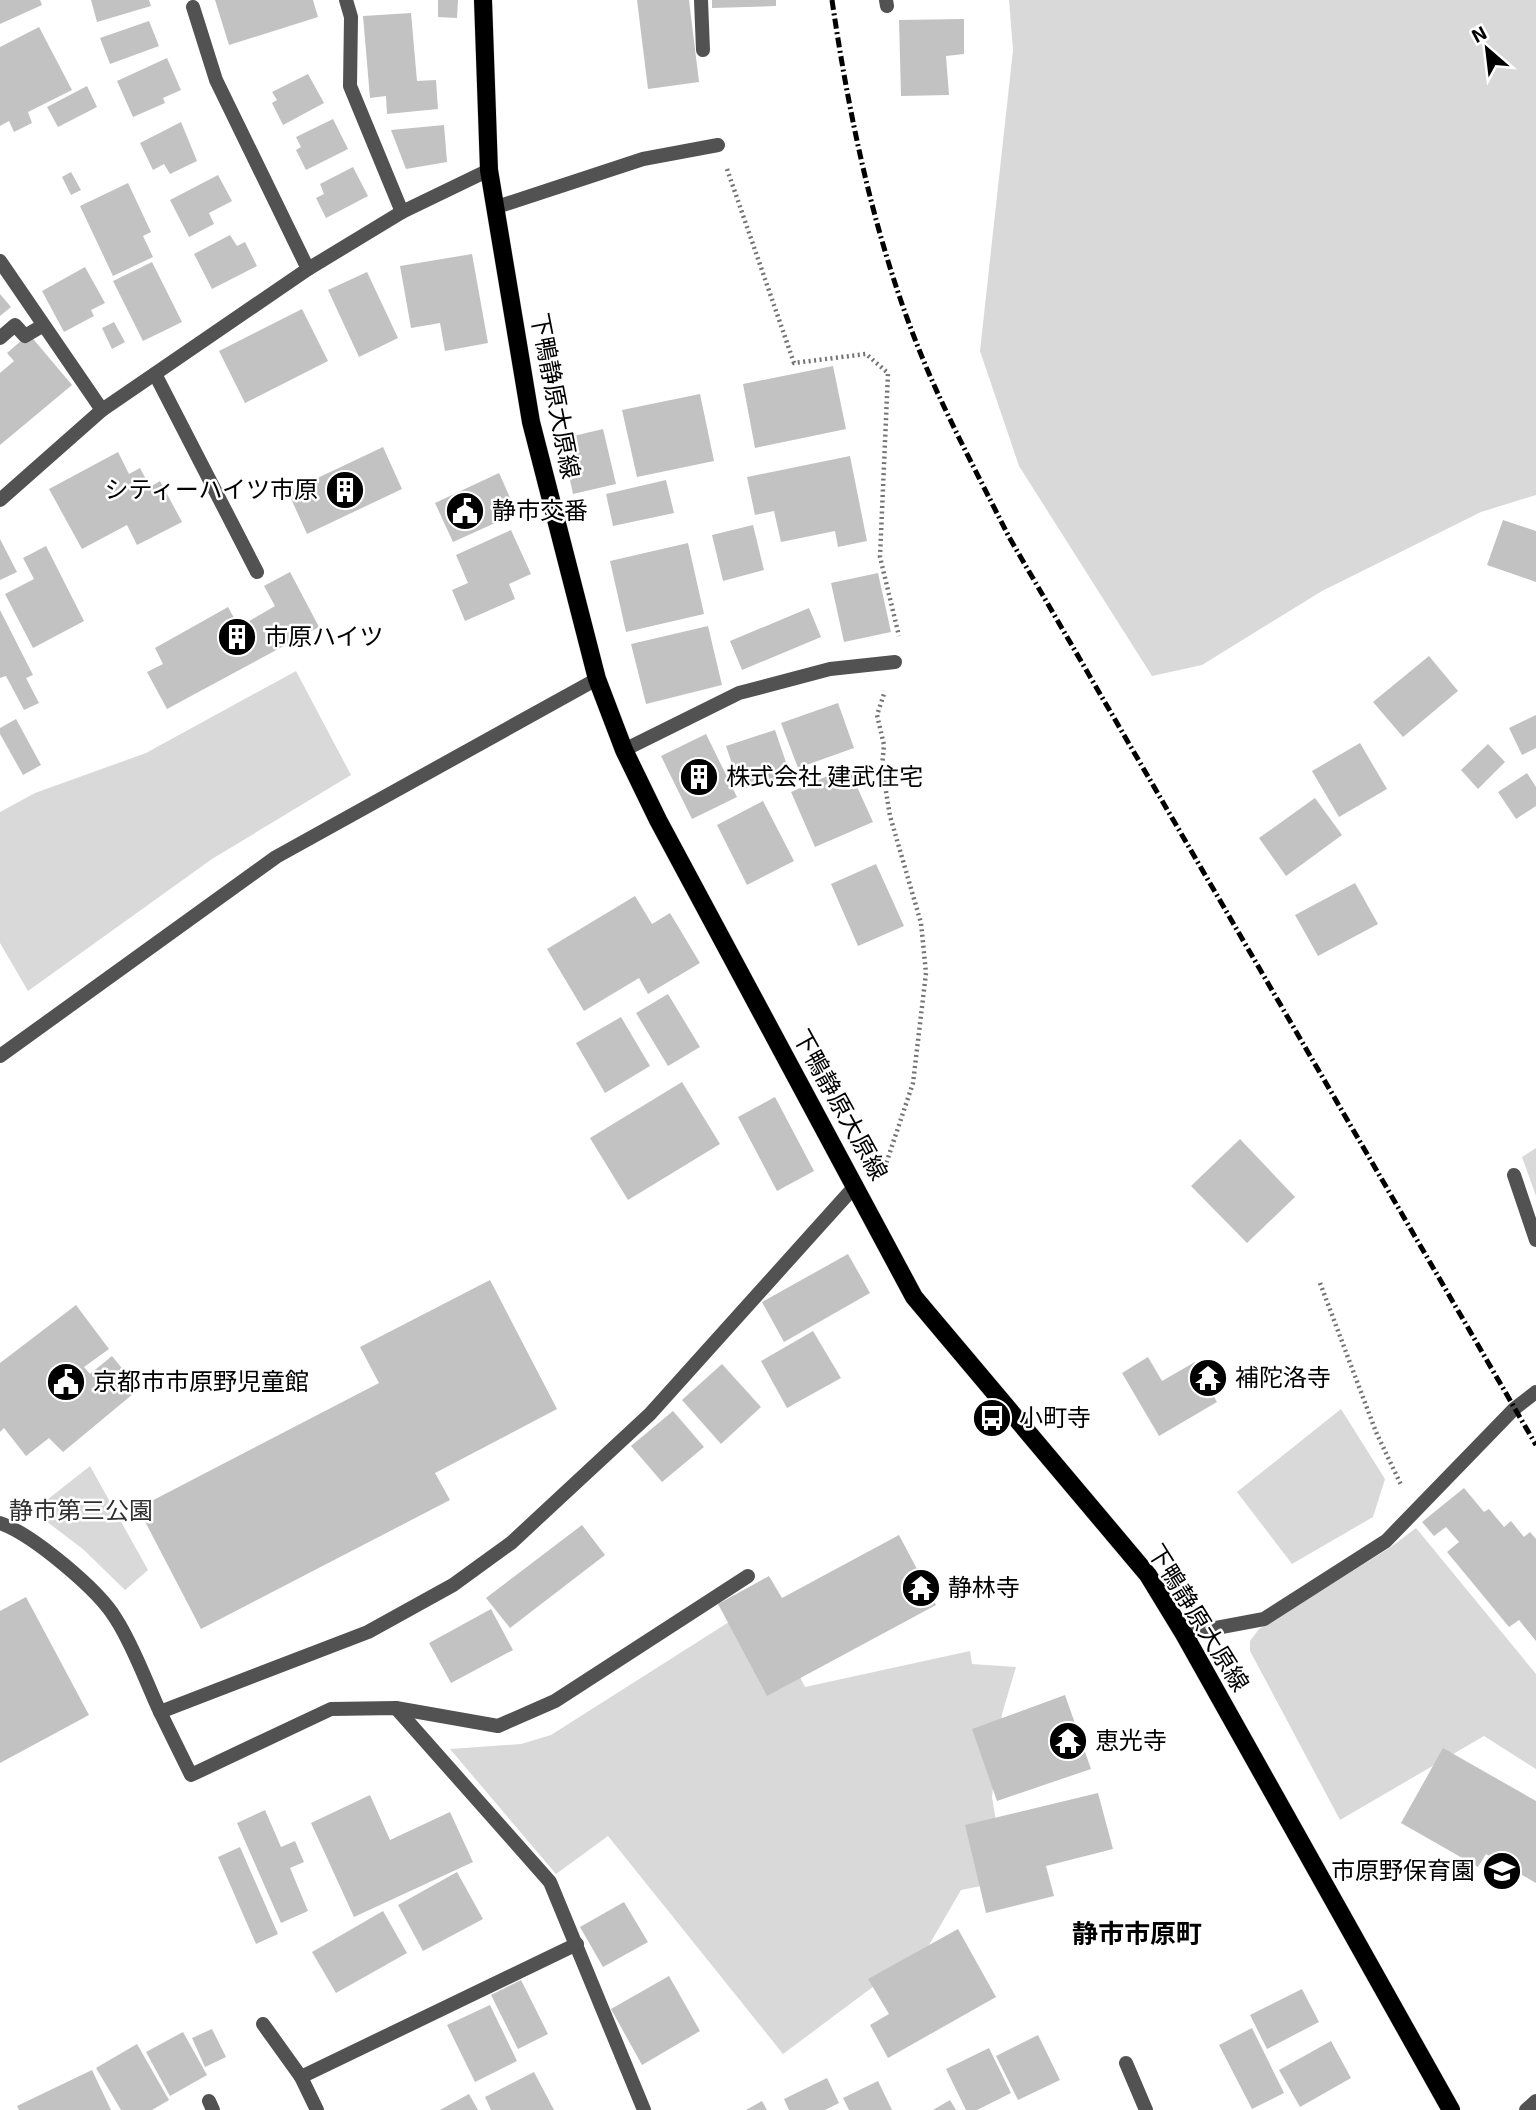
<svg xmlns="http://www.w3.org/2000/svg" width="1536" height="2110" font-family="'Exo 2','Noto Sans JP',sans-serif">
<rect width="100%" height="100%" fill="#fff"/>
<g fill="#d9d9d9">
<polygon points="1009,0 1536,0 1536,495 1481,512 1322,591 1202,665 1152,676 1019,466 980,351 1013,50"/>
<polygon points="296,671 351,775 212,859 28,991 0,943 0,812 35,793 146,753"/>
<polygon points="1536,1148 1536,1196 1522,1157"/>
<polygon points="1341,1409 1385,1479 1373,1517 1292,1564 1237,1492"/>
<polygon points="90,1466 148,1570 125,1590 84,1550 33,1511"/>
<polygon points="1416,1528 1536,1674 1536,1769 1484,1736 1340,1820 1250,1651 1250,1641 1259,1629 1391,1547"/>
<polygon points="762,1601 805,1687 970,1651 972,1664 1016,1667 1002,1714 992,1797 1006,1881 961,1890 929,1945 783,2054 608,1836 556,1874 450,1749 521,1744 551,1735"/>
</g>
<g fill="#c2c2c2">
<polygon points="0,0 40,0 42,5 0,24"/>
<polygon points="91,0 149,0 151,6 97,22"/>
<polygon points="215,0 313,0 318,17 229,45"/>
<polygon points="438,0 458,0 457,18 438,17"/>
<polygon points="637,0 689,0 699,82 648,89"/>
<polygon points="712,0 776,0 776,6 712,8"/>
<polygon points="411,13 417,81 436,80 438,109 387,114 386,96 370,98 363,16"/>
<polygon points="964,19 964,54 946,56 949,95 901,96 899,20"/>
<polygon points="149,21 159,46 110,64 100,38"/>
<polygon points="39,27 72,90 28,112 32,123 14,132 9,121 0,126 0,47"/>
<polygon points="167,58 181,90 163,98 165,103 133,117 117,81"/>
<polygon points="308,74 324,103 283,125 272,103 277,100 272,92"/>
<polygon points="87,86 97,107 58,127 47,107"/>
<polygon points="333,119 348,149 306,170 296,150 301,147 296,137"/>
<polygon points="181,122 197,161 170,174 164,164 153,170 140,143"/>
<polygon points="444,125 447,162 406,169 391,130"/>
<polygon points="353,167 368,196 326,218 316,198 324,194 320,184"/>
<polygon points="71,172 81,190 71,195 62,177"/>
<polygon points="218,175 232,201 209,213 214,224 189,237 170,200"/>
<polygon points="128,183 151,232 143,236 153,257 113,276 80,206"/>
<polygon points="230,235 237,246 245,242 257,266 212,289 194,254"/>
<polygon points="472,254 488,343 445,351 440,323 411,328 400,266"/>
<polygon points="152,262 182,322 143,341 113,281"/>
<polygon points="85,267 105,303 91,310 94,316 64,332 42,291"/>
<polygon points="367,272 398,338 359,357 328,290"/>
<polygon points="0,294 11,307 0,316"/>
<polygon points="302,309 328,361 245,403 219,351"/>
<polygon points="114,322 125,342 112,349 102,328"/>
<polygon points="29,334 72,385 0,445 0,373 14,361 7,353"/>
<polygon points="833,366 846,429 755,448 743,384"/>
<polygon points="700,394 714,461 637,477 622,410"/>
<polygon points="603,429 616,484 573,494 561,439"/>
<polygon points="383,447 402,489 307,534 288,492"/>
<polygon points="118,452 129,474 140,468 150,487 160,481 182,522 137,545 127,525 82,549 49,489"/>
<polygon points="850,456 867,541 838,547 835,531 781,542 774,511 755,515 747,477"/>
<polygon points="499,473 517,513 453,542 435,503"/>
<polygon points="666,480 674,513 613,526 606,494"/>
<polygon points="1503,520 1536,531 1536,582 1487,565"/>
<polygon points="753,525 764,570 723,581 712,535"/>
<polygon points="511,530 531,574 509,584 515,599 465,621 452,590 468,583 456,555"/>
<polygon points="0,539 17,572 0,580"/>
<polygon points="688,543 704,614 626,632 610,561"/>
<polygon points="46,546 84,621 33,648 5,594 34,579 23,558"/>
<polygon points="290,572 319,627 167,709 147,672 163,664 155,648 228,607 239,627 275,606 264,586"/>
<polygon points="878,573 891,632 844,642 831,583"/>
<polygon points="809,608 821,637 742,670 730,641"/>
<polygon points="0,610 33,675 26,678 39,703 24,710 6,676 0,678"/>
<polygon points="708,626 722,685 646,704 631,644"/>
<polygon points="1429,656 1458,691 1403,737 1373,702"/>
<polygon points="838,703 854,748 798,768 781,723"/>
<polygon points="1536,715 1536,748 1522,755 1509,728"/>
<polygon points="16,719 41,765 23,775 0,734 0,728"/>
<polygon points="775,730 790,774 741,790 726,746"/>
<polygon points="706,734 737,797 692,819 661,756"/>
<polygon points="1360,743 1387,789 1339,817 1312,771"/>
<polygon points="1488,744 1505,762 1478,789 1461,770"/>
<polygon points="848,767 873,822 815,847 791,792"/>
<polygon points="1527,773 1536,787 1536,806 1516,819 1498,792"/>
<polygon points="1315,798 1342,835 1286,876 1259,838"/>
<polygon points="763,801 794,861 747,885 717,825"/>
<polygon points="876,864 904,926 858,946 831,884"/>
<polygon points="1355,883 1378,924 1318,956 1295,915"/>
<polygon points="635,896 652,924 670,913 700,963 648,994 639,978 584,1011 547,949"/>
<polygon points="668,994 700,1047 668,1066 636,1013"/>
<polygon points="621,1017 650,1066 605,1093 576,1043"/>
<polygon points="682,1082 720,1144 628,1200 590,1138"/>
<polygon points="775,1097 814,1171 777,1191 738,1117"/>
<polygon points="1240,1139 1295,1197 1247,1243 1191,1186"/>
<polygon points="848,1254 870,1293 784,1342 762,1302"/>
<polygon points="490,1280 557,1409 435,1473 450,1500 201,1629 138,1508 379,1383 360,1347"/>
<polygon points="76,1305 109,1349 84,1367 90,1374 112,1356 139,1389 63,1452 49,1438 26,1456 4,1428 0,1432 0,1363"/>
<polygon points="813,1331 841,1378 787,1408 761,1361"/>
<polygon points="1148,1357 1162,1381 1195,1362 1217,1402 1159,1436 1122,1373"/>
<polygon points="722,1364 761,1407 721,1444 682,1400"/>
<polygon points="673,1411 704,1447 662,1482 631,1446"/>
<polygon points="1464,1488 1484,1512 1489,1509 1504,1527 1511,1521 1524,1537 1530,1532 1536,1539 1536,1641 1519,1620 1509,1627 1447,1552 1459,1542 1446,1527 1434,1536 1422,1522"/>
<polygon points="582,1525 605,1555 510,1628 486,1598"/>
<polygon points="899,1535 936,1605 767,1696 718,1604 769,1576 782,1598"/>
<polygon points="26,1597 89,1715 0,1763 0,1611"/>
<polygon points="491,1609 513,1650 451,1683 429,1643"/>
<polygon points="1065,1695 1091,1769 997,1801 972,1729"/>
<polygon points="1443,1748 1536,1801 1536,1883 1486,1854 1478,1867 1401,1823"/>
<polygon points="1098,1793 1113,1849 1046,1866 1054,1896 986,1913 965,1825"/>
<polygon points="370,1795 390,1840 450,1812 473,1862 354,1917 311,1823"/>
<polygon points="265,1810 281,1847 295,1841 304,1862 290,1868 308,1911 281,1923 237,1823"/>
<polygon points="240,1847 278,1934 256,1944 218,1857"/>
<polygon points="457,1872 483,1919 423,1951 398,1905"/>
<polygon points="624,1902 648,1942 603,1967 580,1927"/>
<polygon points="383,1911 407,1953 336,1993 312,1952"/>
<polygon points="958,1929 996,1997 888,2058 870,2025 889,2014 868,1979"/>
<polygon points="669,1976 700,2031 642,2065 611,2009"/>
<polygon points="521,1980 548,2034 518,2049 491,1995"/>
<polygon points="1302,1989 1319,2022 1267,2049 1250,2015"/>
<polygon points="490,2005 517,2061 475,2082 447,2025"/>
<polygon points="1252,2028 1284,2093 1252,2109 1219,2045"/>
<polygon points="212,2029 226,2057 205,2067 192,2038"/>
<polygon points="183,2032 207,2075 170,2096 146,2052"/>
<polygon points="1038,2035 1060,2080 1018,2100 996,2056"/>
<polygon points="1331,2041 1351,2078 1300,2107 1279,2070"/>
<polygon points="137,2044 169,2100 152,2110 121,2110 96,2068"/>
<polygon points="989,2048 1011,2093 977,2110 966,2110 946,2069"/>
<polygon points="92,2070 111,2110 19,2110 17,2106"/>
<polygon points="534,2072 554,2110 491,2110 485,2097"/>
<polygon points="827,2078 839,2103 825,2110 789,2110 784,2099"/>
<polygon points="878,2081 892,2110 849,2110 843,2098"/>
<polygon points="469,2094 478,2110 440,2110"/>
<polygon points="950,2100 956,2110 933,2110"/>
<polygon points="762,2101 767,2110 746,2110"/>
</g>
<g fill="none" stroke-linecap="round" stroke-linejoin="round">
<g stroke="#dbdbdb" stroke-width="19">
<polyline id="primary" points="483,0 489,170 531,422 597,679 624,750 658,820 914,1297 1148,1575 1184,1634 1451,2110"/>
</g>
<g stroke="#747474" stroke-width="4.5" stroke-dasharray="2 3.5" stroke-linecap="butt">
<polyline points="727,169 794,363 866,354 888,373 880,557 899,636"/>
<polyline points="883,1173 913,1083 926,973 921,923 890,816 882,767 884,745 877,715 885,691"/>
<polyline points="1320,1283 1376,1432 1402,1487"/>
</g>
<g stroke="#525252" stroke-width="14">
<polyline points="346,0 351,17 350,86 402,212"/>
<polyline points="701,0 703,50"/>
<polyline points="193,7 216,80 308,269"/>
<polyline points="497,207 643,159 718,145"/>
<polyline points="0,261 102,410"/>
<polyline points="0,338 15,325 25,336 42,326"/>
<polyline points="155,374 257,572"/>
<polyline points="1514,1175 1536,1240"/>
</g>
<g stroke="#525252" stroke-width="14">
<polyline points="886,0 887,6"/>
<polyline points="0,500 102,410 308,269 402,212 489,170"/>
<polyline points="624,750 739,693 830,669 895,662"/>
<polyline points="0,1056 276,857 597,679"/>
<path d="M0,1523C32,1534 99,1590 116,1619C134,1647 146,1682 160,1712L368,1632L453,1585L511,1543L650,1414L856,1185"/>
<polyline points="1184,1634 1264,1619 1386,1541 1514,1409 1536,1392"/>
<polyline points="396,1708 550,1882 644,2110"/>
<polyline points="160,1712 191,1775 331,1709 396,1708 498,1726 555,1701 748,1576"/>
<polyline points="263,2024 301,2077"/>
<polyline points="1126,2063 1146,2110"/>
<polyline points="209,2101 213,2110"/>
<polyline points="317,2110 301,2077 577,1944"/>
<polyline points="1526,2110 1536,2101"/>
</g>
<use href="#primary" stroke="#000" stroke-width="18"/>
<path stroke="#000" stroke-width="5" stroke-dasharray="10 3.5 2 3.5" stroke-linecap="butt" d="M832,0C851,130 880,264 934,385C957,436 984,487 1009,537L1536,1445"/>
</g>
<defs>
<g id="building-disc" transform="scale(2.0125)"><circle r="9.5" fill="#000" stroke="#fff"/><path d="M-4-6H4V6H1V3H-1V6H-4ZM-2.5-4.3h1.7v1.8h-1.7ZM.8-4.3h1.7v1.8H.8ZM-2.5-1h1.7V.8h-1.7ZM.8-1h1.7V.8H.8Z" fill="#fff"/></g>
<g id="civic-disc" transform="scale(2.0125)"><circle r="9.5" fill="#000" stroke="#fff"/><path d="M-.6-6.5H3V-4.5H.6V-3L4-1V1h2V6H-6V1h2V-1L-.6-3ZM-1.2 2.5V6h2.4V2.5Z" fill="#fff"/></g>
<g id="temple-disc" transform="scale(2.0125)"><circle r="9.5" fill="#000" stroke="#fff"/><path d="M0-6L5-2H3V0L6.5 2.5H4V6H1.5V3h-3V6H-4V2.5H-6.5L-3 0V-2H-5Z" fill="#fff"/></g>
<g id="bus-disc" transform="scale(2.0125)"><circle r="9.5" fill="#000" stroke="#fff"/><path d="M-5-6H5V4H4V6H2V4H-2V6H-4V4H-5ZM-3.5-4V0h7V-4ZM-3.5 1.2v1.5H-2V1.2ZM2 1.2v1.5H3.5V1.2Z" fill="#fff"/></g>
<g id="school-disc" transform="scale(2.0125)"><circle r="9.5" fill="#000" stroke="#fff"/><path d="M0-5L7-2L0 1L-7-2ZM-4 1L0 2.5L4 1V4Q0 6-4 4Z" fill="#fff"/></g>
</defs>
<g fill-rule="evenodd">
<use href="#building-disc" x="345" y="490"/>
<use href="#civic-disc" x="465" y="511"/>
<use href="#building-disc" x="237" y="637"/>
<use href="#building-disc" x="699" y="777"/>
<use href="#temple-disc" x="1208" y="1378"/>
<use href="#civic-disc" x="66" y="1382"/>
<use href="#bus-disc" x="992" y="1418"/>
<use href="#temple-disc" x="921" y="1588"/>
<use href="#temple-disc" x="1068" y="1741"/>
<use href="#school-disc" x="1502" y="1871"/>
</g>
<g text-anchor="middle" stroke-width="5" stroke-linejoin="round" paint-order="stroke">
<g font-size="24" fill="#000" stroke="#fff">
<text transform="translate(555 396) rotate(79)" y="8">下鴨静原大原線</text>
<text transform="translate(840 1105) rotate(61)" y="8">下鴨静原大原線</text>
<text transform="translate(1198 1618) rotate(58)" y="8">下鴨静原大原線</text>
</g>
<g font-size="24" fill="#000" stroke="#fff" text-anchor="start">
<text x="318" y="498" text-anchor="end">シティーハイツ市原</text>
<text x="492" y="519">静市交番</text>
<text x="264" y="645">市原ハイツ</text>
<text x="726" y="785">株式会社 建武住宅</text>
<text x="1235" y="1386">補陀洛寺</text>
<text x="93" y="1390">京都市市原野児童館</text>
<text x="1019" y="1426">小町寺</text>
<text x="948" y="1596">静林寺</text>
<text x="1095" y="1749">恵光寺</text>
<text x="1475" y="1879" text-anchor="end">市原野保育園</text>
</g>
<g font-size="24" fill="#303030" stroke="#fff">
<text x="81" y="1519">静市第三公園</text>
</g>
<g font-size="26" font-weight="bold" fill="#000" stroke="#fff">
<text x="1137" y="1943">静市市原町</text>
</g>
</g>
<g transform="translate(1487 49) rotate(332)" stroke="#ffffff" stroke-width="5" paint-order="stroke">
<path d="M0-5L12 26L0 18L-12 26Z" fill="#000000"/>
<text y="-10" font-size="19" font-weight="bold" text-anchor="middle" fill="#000000">N</text>
</g>
</svg>
